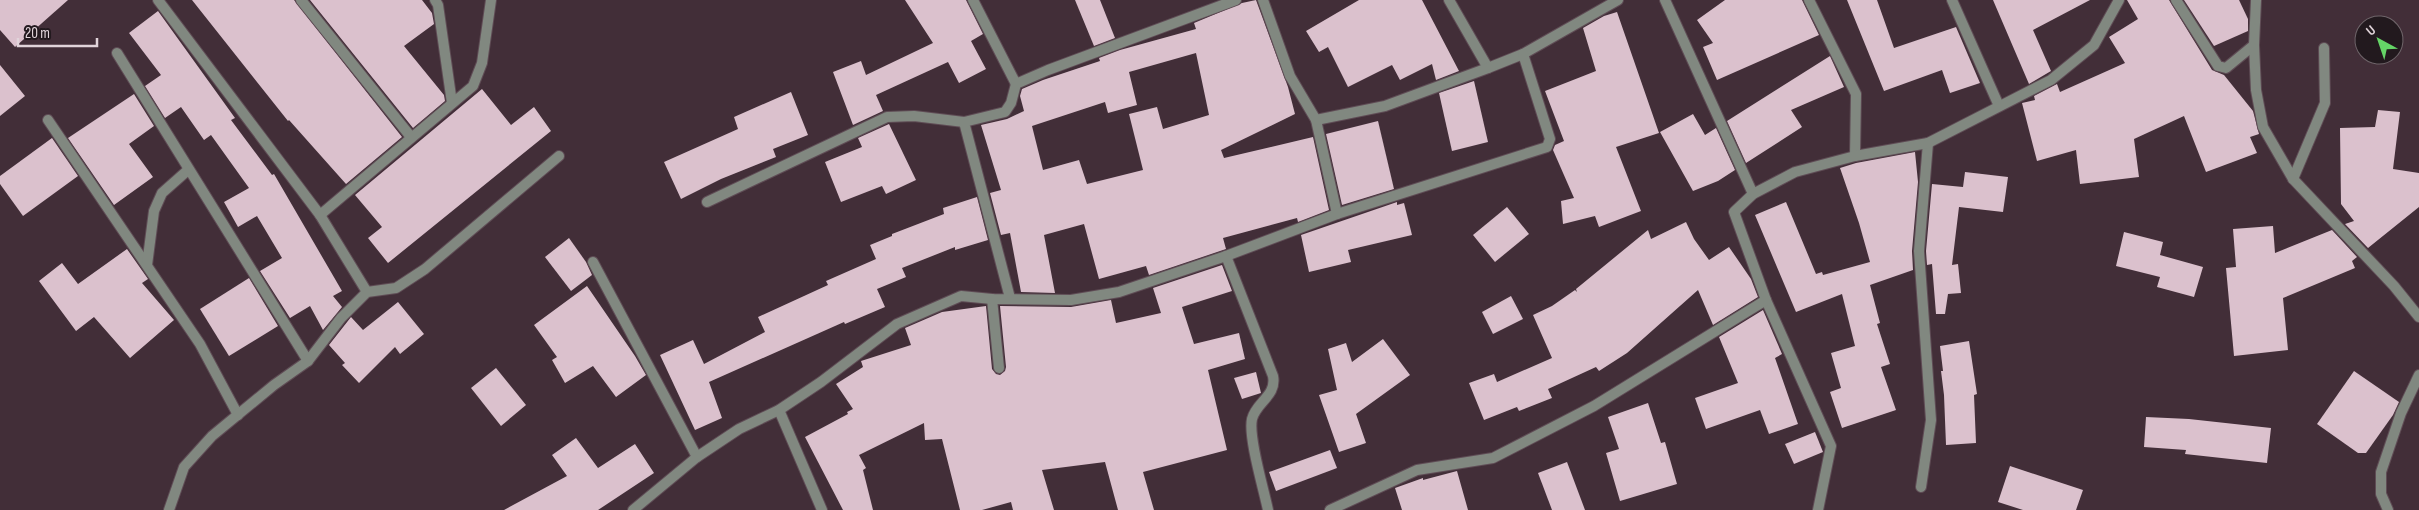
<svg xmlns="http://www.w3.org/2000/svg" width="2419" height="510" font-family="'Sofia Sans Condensed',sans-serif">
<rect width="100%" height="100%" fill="#422e38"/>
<g fill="#dbc1cd" fill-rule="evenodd">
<polygon points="0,0 68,0 15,47 0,30"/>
<polygon points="192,0 294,0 402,137 346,184 289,120 288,121"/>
<polygon points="310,0 422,0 432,13 434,24 404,46 444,95 445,101 413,128"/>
<polygon points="905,0 966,0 983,34 971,41 986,69 959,83 948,62 876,95 883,111 853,125 833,72 861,61 866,75 933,43"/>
<polygon points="1075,0 1100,0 1115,38 1094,46"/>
<path d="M1256,0L1288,87L1295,114L1221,150L1224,158L1313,137L1329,210L1298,222L1297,218L1223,238L1226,249L1149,275L1146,266L1099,279L1084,224L1044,235L1055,293L1021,292L1010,233L1001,235L990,193L1001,190L981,125L1007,119L1024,111L1020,96L1022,89L1043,80L1100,61L1099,58L1120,50L1196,29L1194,23L1242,3ZM1196,53L1209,115L1163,129L1157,107L1129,114L1143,170L1087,184L1079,160L1043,170L1032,126L1105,102L1108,113L1137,105L1129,72Z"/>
<polygon points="1359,0 1422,0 1459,71 1436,80 1432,64 1400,80 1392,65 1348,87 1328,47 1319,52 1306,31"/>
<polygon points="1725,0 1802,0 1819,35 1717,80 1703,47 1713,43 1697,20"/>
<polygon points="1847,0 1877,0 1894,48 1956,27 1980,83 1950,93 1942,70 1884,91"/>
<polygon points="1993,0 2090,0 2033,30 2051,71 2029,84"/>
<polygon points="2127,0 2169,0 2212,70 2224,75 2253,111 2259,134 2250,137 2257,153 2206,172 2184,116 2134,139 2139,177 2080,184 2076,150 2037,161 2022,103 2035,100 2034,96 2057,84 2060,92 2125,63 2109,37 2138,19"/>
<polygon points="2184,0 2239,0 2248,19 2248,31 2214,46"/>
<polygon points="158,11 235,118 231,120 272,175 274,174 342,291 333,296 342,307 323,330 310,306 290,318 260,271 282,258 257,216 238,227 224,202 249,188 211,135 204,140 181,107 165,118 145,86 161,75 129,33"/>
<polygon points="1617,12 1659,133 1616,147 1641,211 1599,227 1595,216 1563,224 1561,201 1574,198 1553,150 1555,145 1564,141 1545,91 1596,71 1583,28 1604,16"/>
<polygon points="1830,56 1844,87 1791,110 1802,127 1746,163 1727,121"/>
<polygon points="0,65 25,96 0,116"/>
<polygon points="1474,81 1488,142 1452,151 1439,93"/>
<polygon points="482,89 511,125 534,107 551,131 388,263 368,238 382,227 355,195"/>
<polygon points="791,92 808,135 773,149 776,157 721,179 681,199 664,162 738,129 734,117"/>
<polygon points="134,94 154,126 129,144 153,177 114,205 68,138"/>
<polygon points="2378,110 2400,112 2393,169 2419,173 2419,207 2368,248 2345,224 2354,221 2341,204 2340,128 2375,127"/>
<polygon points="1693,114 1705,135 1716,128 1735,170 1718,181 1693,191 1660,132"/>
<polygon points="1378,121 1394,189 1342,205 1326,134"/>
<polygon points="889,124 916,180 886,194 882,186 841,202 825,162 862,147 858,138"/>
<polygon points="52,138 78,176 23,216 0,184 0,176"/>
<polygon points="1915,152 1918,182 1912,251 1913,270 1870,285 1880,323 1877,324 1890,364 1881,367 1896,410 1842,428 1830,392 1841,388 1831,353 1855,346 1842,294 1796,312 1755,215 1786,202 1816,274 1822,272 1823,275 1870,262 1859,223 1840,168 1856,163"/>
<polygon points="1965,172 2008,177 2003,212 1959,207 1952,265 1958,264 1961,293 1948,294 1945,314 1936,314 1932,264 1927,265 1926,251 1932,184 1963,187"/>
<polygon points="977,197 988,240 955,250 955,247 902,268 906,277 877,289 885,307 845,324 844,322 709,382 722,418 695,430 660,355 693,340 704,364 765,332 758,317 828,285 826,281 876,259 870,245 892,236 892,234 944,214 943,208"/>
<polygon points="1397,202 1397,205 1404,203 1412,235 1348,250 1351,262 1309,272 1301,235"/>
<polygon points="1507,207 1529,234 1495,262 1473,235"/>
<polygon points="1686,222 1694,239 1709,260 1729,247 1751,279 1758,297 1713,325 1698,290 1627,353 1599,371 1596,367 1548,389 1552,398 1519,411 1517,407 1484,420 1469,383 1494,374 1497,382 1552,358 1533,315 1552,306 1575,290 1577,292 1576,289 1648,230 1651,239"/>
<polygon points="2273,226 2275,253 2332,230 2357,257 2352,261 2355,268 2283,298 2288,350 2234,356 2226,268 2236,267 2233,229"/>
<polygon points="2124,232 2163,242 2160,255 2203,267 2194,297 2157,287 2160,277 2116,266"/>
<polygon points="569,238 586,262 592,275 571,291 545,257"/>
<polygon points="127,249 148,279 142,283 174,320 130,358 94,317 76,331 39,281 62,263 78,284"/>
<polygon points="1222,265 1232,291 1182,307 1194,344 1239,333 1245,359 1208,370 1227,450 1143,472 1154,510 1118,510 1105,462 1042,470 1054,510 1013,510 1011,502 982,510 960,510 942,439 925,440 924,423 859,455 866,468 863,470 873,510 843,510 805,437 848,414 847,412 853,409 836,384 863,367 861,361 911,345 905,328 942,312 986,306 992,369 996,374 1000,375 1005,371 1006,367 1000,306 1071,307 1111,300 1116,323 1161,313 1153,288"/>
<polygon points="249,278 278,326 229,356 200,309"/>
<polygon points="587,286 635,356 646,375 616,397 593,366 565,383 552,360 557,357 534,325"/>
<polygon points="1511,296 1523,319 1493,334 1482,312"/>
<polygon points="398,302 424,334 400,354 395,347 359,383 342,365 345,363 329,345 351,317 363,330"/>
<polygon points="1763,310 1782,354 1775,358 1798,424 1769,434 1760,410 1706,429 1695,398 1738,383 1719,337"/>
<polygon points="1383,339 1410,375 1356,414 1366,443 1339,452 1319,395 1337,390 1328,349 1346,343 1352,362"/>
<polygon points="1969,341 1977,394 1974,395 1976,443 1946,445 1944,395 1941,371 1943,371 1940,346"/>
<polygon points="496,368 526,405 501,426 471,388"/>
<polygon points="2354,371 2399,402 2393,415 2366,453 2358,453 2317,424"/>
<polygon points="1256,372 1261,393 1242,399 1234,378"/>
<polygon points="1648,403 1661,443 1665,442 1677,484 1620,501 1606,453 1619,449 1608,417"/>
<polygon points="2146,417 2189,419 2271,428 2267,463 2185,454 2186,450 2144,447"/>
<polygon points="1815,432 1823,452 1794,464 1785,444"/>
<polygon points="576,438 598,468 635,444 654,473 598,510 504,510 567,476 552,455"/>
<polygon points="1330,450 1337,468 1276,491 1269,472"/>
<polygon points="1567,462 1585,510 1552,510 1538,473"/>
<polygon points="2010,466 2083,490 2076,510 2023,510 1998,502"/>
<polygon points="1457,471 1468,510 1402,510 1395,488 1423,478 1423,480"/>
</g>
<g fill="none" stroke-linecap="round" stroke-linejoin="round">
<g stroke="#5f4c55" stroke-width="12">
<g id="minor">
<polyline points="158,0 320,215 367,292"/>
<polyline points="301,0 411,137"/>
<polyline points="435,0 438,5 452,103"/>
<polyline points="973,0 1016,84"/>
<polyline points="1263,0 1290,76 1316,120 1337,214"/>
<polyline points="1449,0 1488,68"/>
<polyline points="1665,0 1753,194"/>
<polyline points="1809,0 1856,94 1855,156"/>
<polyline points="1952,0 1999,106"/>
<polyline points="2176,0 2218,66 2226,68 2254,45"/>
<polyline points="2256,0 2254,45 2256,90 2263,127 2293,179 2394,286 2419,317"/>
<polyline points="117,53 308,361"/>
<polyline points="48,120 200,344 238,415"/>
<polyline points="1316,120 1385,106 1488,68 1523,54 1618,0"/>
<polyline points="2293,179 2325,103 2324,48"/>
<polyline points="707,202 887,117 914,116 964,122"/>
<polyline points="320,215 473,86 482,63 491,0"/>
<path d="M1226,256L1273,376C1277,396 1256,402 1252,419C1248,437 1264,490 1268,510"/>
<polyline points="593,262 697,457"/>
<polyline points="147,265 154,211 162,193 188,170"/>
<polyline points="1010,298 964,122 1005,112 1011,103 1016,84 1048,70 1236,0"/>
<polyline points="992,299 999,368"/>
<polyline points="1766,300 1831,446 1818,510"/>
<polyline points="779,410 822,510"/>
<polyline points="1921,487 1931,420 1919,251 1928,143"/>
<polyline points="169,510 184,467 212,436 274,385 308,361 341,318 367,292 396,288 425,269 559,156"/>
<polyline points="633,510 697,457 739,429 779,410 821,382 897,324 961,296 992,299 1071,300 1119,292 1226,256 1337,214 1547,147 1550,139 1523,54"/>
<polyline points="1330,510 1417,470 1493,458 1594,406 1766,300 1734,212 1753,194 1795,172 1855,156 1928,143 2051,80 2094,45 2119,0"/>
<polyline points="2388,510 2381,494 2381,472 2401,413 2419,375"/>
</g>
</g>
<use href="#minor" stroke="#818880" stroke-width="10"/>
</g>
<g transform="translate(2379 40) rotate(320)"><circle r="24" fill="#22191e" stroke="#6e6469"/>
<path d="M0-4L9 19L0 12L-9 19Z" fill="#65d467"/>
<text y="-8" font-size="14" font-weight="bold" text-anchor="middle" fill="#e1d4da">U</text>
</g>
<path d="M18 38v8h79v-8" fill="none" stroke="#e1d4da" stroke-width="2.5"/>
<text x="25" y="38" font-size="15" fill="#e1d4da" stroke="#22191e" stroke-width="4" paint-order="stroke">20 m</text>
</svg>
